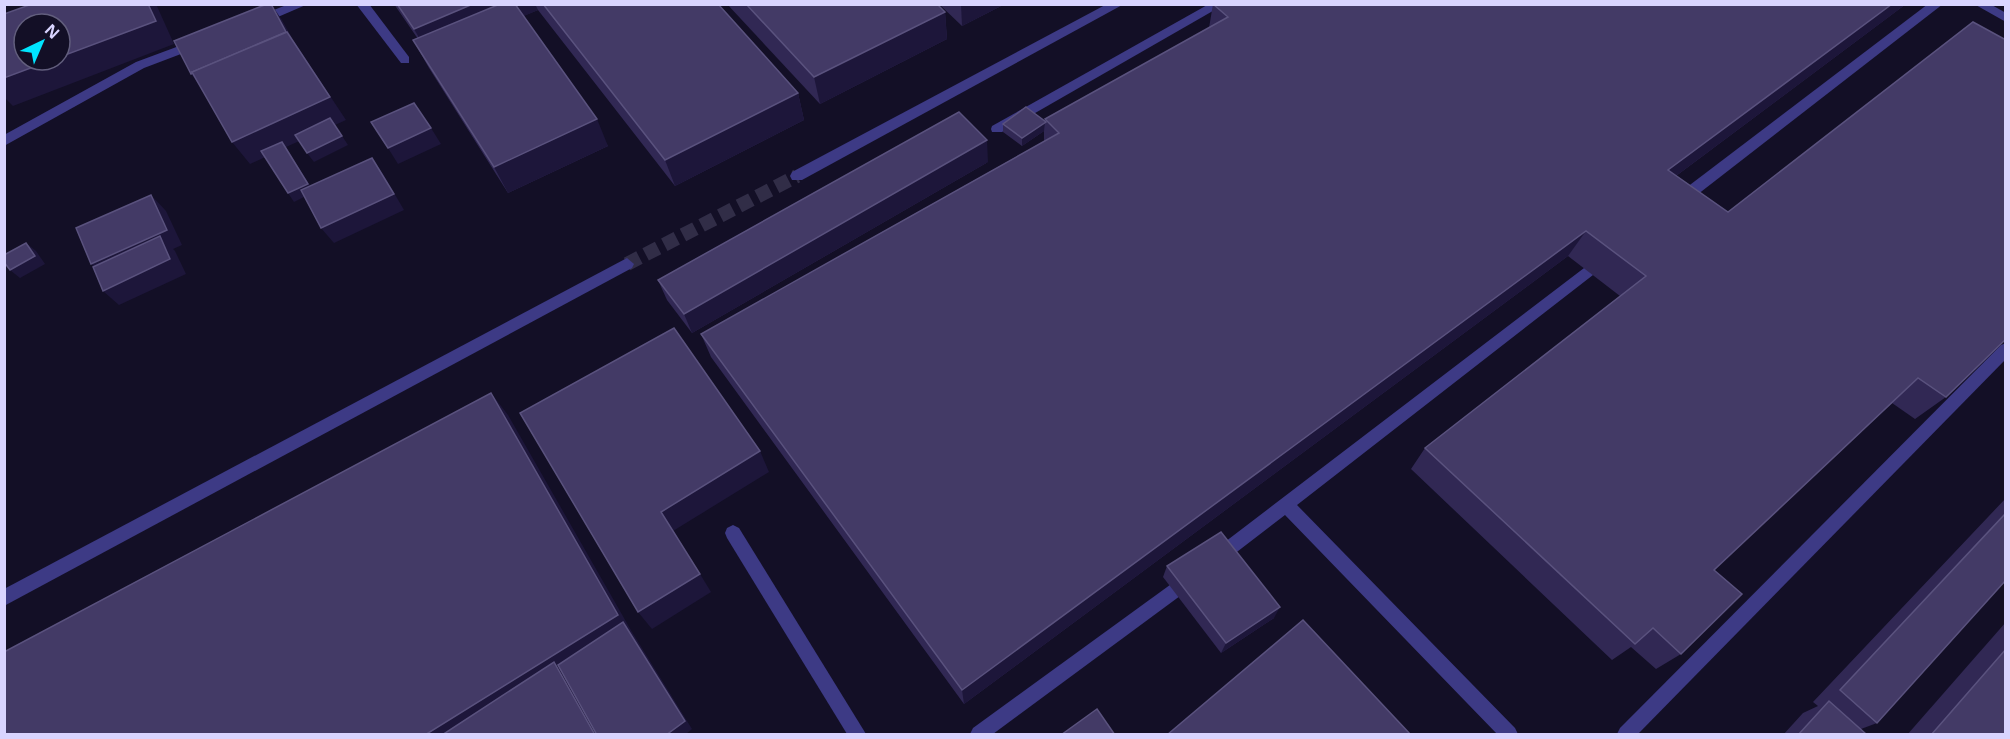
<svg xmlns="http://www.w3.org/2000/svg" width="2010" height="739" font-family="'Open Sans',sans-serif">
<rect width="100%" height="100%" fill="#130f26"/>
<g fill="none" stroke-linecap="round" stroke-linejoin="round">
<polyline stroke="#312d47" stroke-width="14" stroke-dasharray="14 7" stroke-linecap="butt" points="627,264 797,176"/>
<g fill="#3d3a85" fill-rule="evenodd">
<polygon points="289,4 308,4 264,23 256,23 254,20 256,17"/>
<polygon points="356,4 369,4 409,57 409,63 401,63"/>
<polygon points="1107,4 1124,4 802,180 792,180 790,176 792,172"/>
<polygon points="1209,4 1225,4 1002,132 992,132 991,129 992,126"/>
<polygon points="1928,4 1943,4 1684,205 1674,205 1672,201 1674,197"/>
<polygon points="1974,4 1990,4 2006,13 2006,22"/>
<polygon points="198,39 204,43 202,46 144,68 4,146 4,135 136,62"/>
<polygon points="627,258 634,264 632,268 4,606 4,589"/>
<polygon points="1588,265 1593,267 1595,271 1593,275 1297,505 1515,728 1518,734 1497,734 1285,515 1229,558 1223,561 1217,558 1215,553 1217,548"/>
<polygon points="2006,343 2006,359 1638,734 1617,734 1620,728 2001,345"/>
<polygon points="733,525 739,528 866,734 847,734 727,538 725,533 727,528"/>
<polygon points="1174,582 1180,584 1182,590 1180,596 993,734 970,734 973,728"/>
</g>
</g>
<g fill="#312854">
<polygon points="394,4 718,4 798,93 804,120 675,186 538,10 523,16 608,146 508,193 429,68 413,40 418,39"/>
<polygon points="727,4 937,4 945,12 947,39 820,104"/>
<polygon points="939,4 1005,4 962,26"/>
<polygon points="1213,4 1906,4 1676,176 1946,397 1915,419 1892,403 1714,570 1681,654 1656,669 1631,647 1612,660 1411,469 1425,448 1620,296 1568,256 964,704 711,357 701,334 1044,141 1044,131 1022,146 1003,132 1003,124 1045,121 1045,119 1209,28"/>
<polygon points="988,162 692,333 667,300 658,280"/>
<polygon points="2006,498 2006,580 1877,723 1861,729 1866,735 1783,735 1803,713 1818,706 1813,702"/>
<polygon points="1167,566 1274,618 1221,653 1163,577"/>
<polygon points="2006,622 2006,735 1907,735"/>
</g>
<g fill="#1d163a">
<polygon points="148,4 156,4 174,44 13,106 4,97 4,78 52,60 60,60 60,57"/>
<polygon points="271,4 282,20 293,40 346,120 335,125 348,145 314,162 307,153 335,125 286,147 314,192 294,202 288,193 285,148 250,164 232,142 204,91 191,74"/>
<polygon points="473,4 535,4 538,10 430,57 414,29"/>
<polygon points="961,4 1005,4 962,26"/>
<polygon points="1892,4 1906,4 1649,196 1668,170"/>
<polygon points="945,12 947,39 820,104 814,77"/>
<polygon points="798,93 804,120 675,186 665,160"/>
<polygon points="597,119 608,146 508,193 494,167"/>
<polygon points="1045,122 1044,131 1022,146 1022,138"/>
<polygon points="431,128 441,144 398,164 388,148"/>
<polygon points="987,140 988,162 692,333 684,314"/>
<polygon points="372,158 383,174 404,210 334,243 321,228"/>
<polygon points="151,195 166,211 182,245 173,249 175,251 186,274 119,305 103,291 107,279 91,264"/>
<polygon points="1586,231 1568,256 964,704 962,690"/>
<polygon points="26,243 36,251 45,264 20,278 10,270"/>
<polygon points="491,393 508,415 632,632 692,729 685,735 425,735"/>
<polygon points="760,451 769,472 673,531 661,512"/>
<polygon points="700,574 711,592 652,629 638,612"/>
<polygon points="1280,607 1274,618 1221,653 1226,643"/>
</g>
<g fill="#433a66" stroke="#5a527e" stroke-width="1.5">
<polygon points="32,4 148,4 156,21 60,57 60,24 24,24 24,60 52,60 4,78 4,14"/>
<polygon points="267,4 271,4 286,32 192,72 193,73 191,74 174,41"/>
<polygon points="397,4 473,4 414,29"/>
<polygon points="500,4 515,4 597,119 494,167 413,40"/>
<polygon points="543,4 718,4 798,93 665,160"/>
<polygon points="746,4 937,4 945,12 814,77"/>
<polygon points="1213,4 1892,4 1668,170 1728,212 1973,22 2006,40 2006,339 1946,397 1918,378 1714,570 1742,594 1681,654 1653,628 1635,644 1425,448 1646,276 1586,231 962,690 701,334 1059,133 1045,119 1228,17"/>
<polygon points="287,32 330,97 232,142 192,72"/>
<polygon points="414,103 431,128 388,148 371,122"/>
<polygon points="1026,107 1046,122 1022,138 1003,124"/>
<polygon points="959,112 987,140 684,314 658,280"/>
<polygon points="330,118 342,136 307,153 295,135"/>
<polygon points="282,142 308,184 288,193 261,151"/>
<polygon points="372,158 394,194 321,228 301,190"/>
<polygon points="151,195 167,230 91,264 76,228"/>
<polygon points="160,236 170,259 103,291 93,267"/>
<polygon points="26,243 35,256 10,270 4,262 4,255"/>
<polygon points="674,328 760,451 661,512 700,574 638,612 520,413"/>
<polygon points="491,393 618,615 425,735 4,735 4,652"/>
<polygon points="2006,513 2006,580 1877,723 1840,690"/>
<polygon points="1221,532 1280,607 1226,643 1167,566"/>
<polygon points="1303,620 1411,735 1167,735"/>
<polygon points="623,622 685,721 666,735 597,735 558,665"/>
<polygon points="2006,649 2006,735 1931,735"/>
<polygon points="554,662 595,735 442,735"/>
<polygon points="1829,701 1866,734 1798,735"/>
<polygon points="1097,709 1115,735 1061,735"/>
</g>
<rect width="2010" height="739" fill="none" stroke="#d9d4ff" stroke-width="12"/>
<g transform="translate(42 42) rotate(44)"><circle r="28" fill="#130f26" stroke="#625e7d" stroke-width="1.5"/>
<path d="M0-4.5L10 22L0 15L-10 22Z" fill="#00e5ff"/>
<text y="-9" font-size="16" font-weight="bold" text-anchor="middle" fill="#d9d4ff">N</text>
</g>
</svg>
